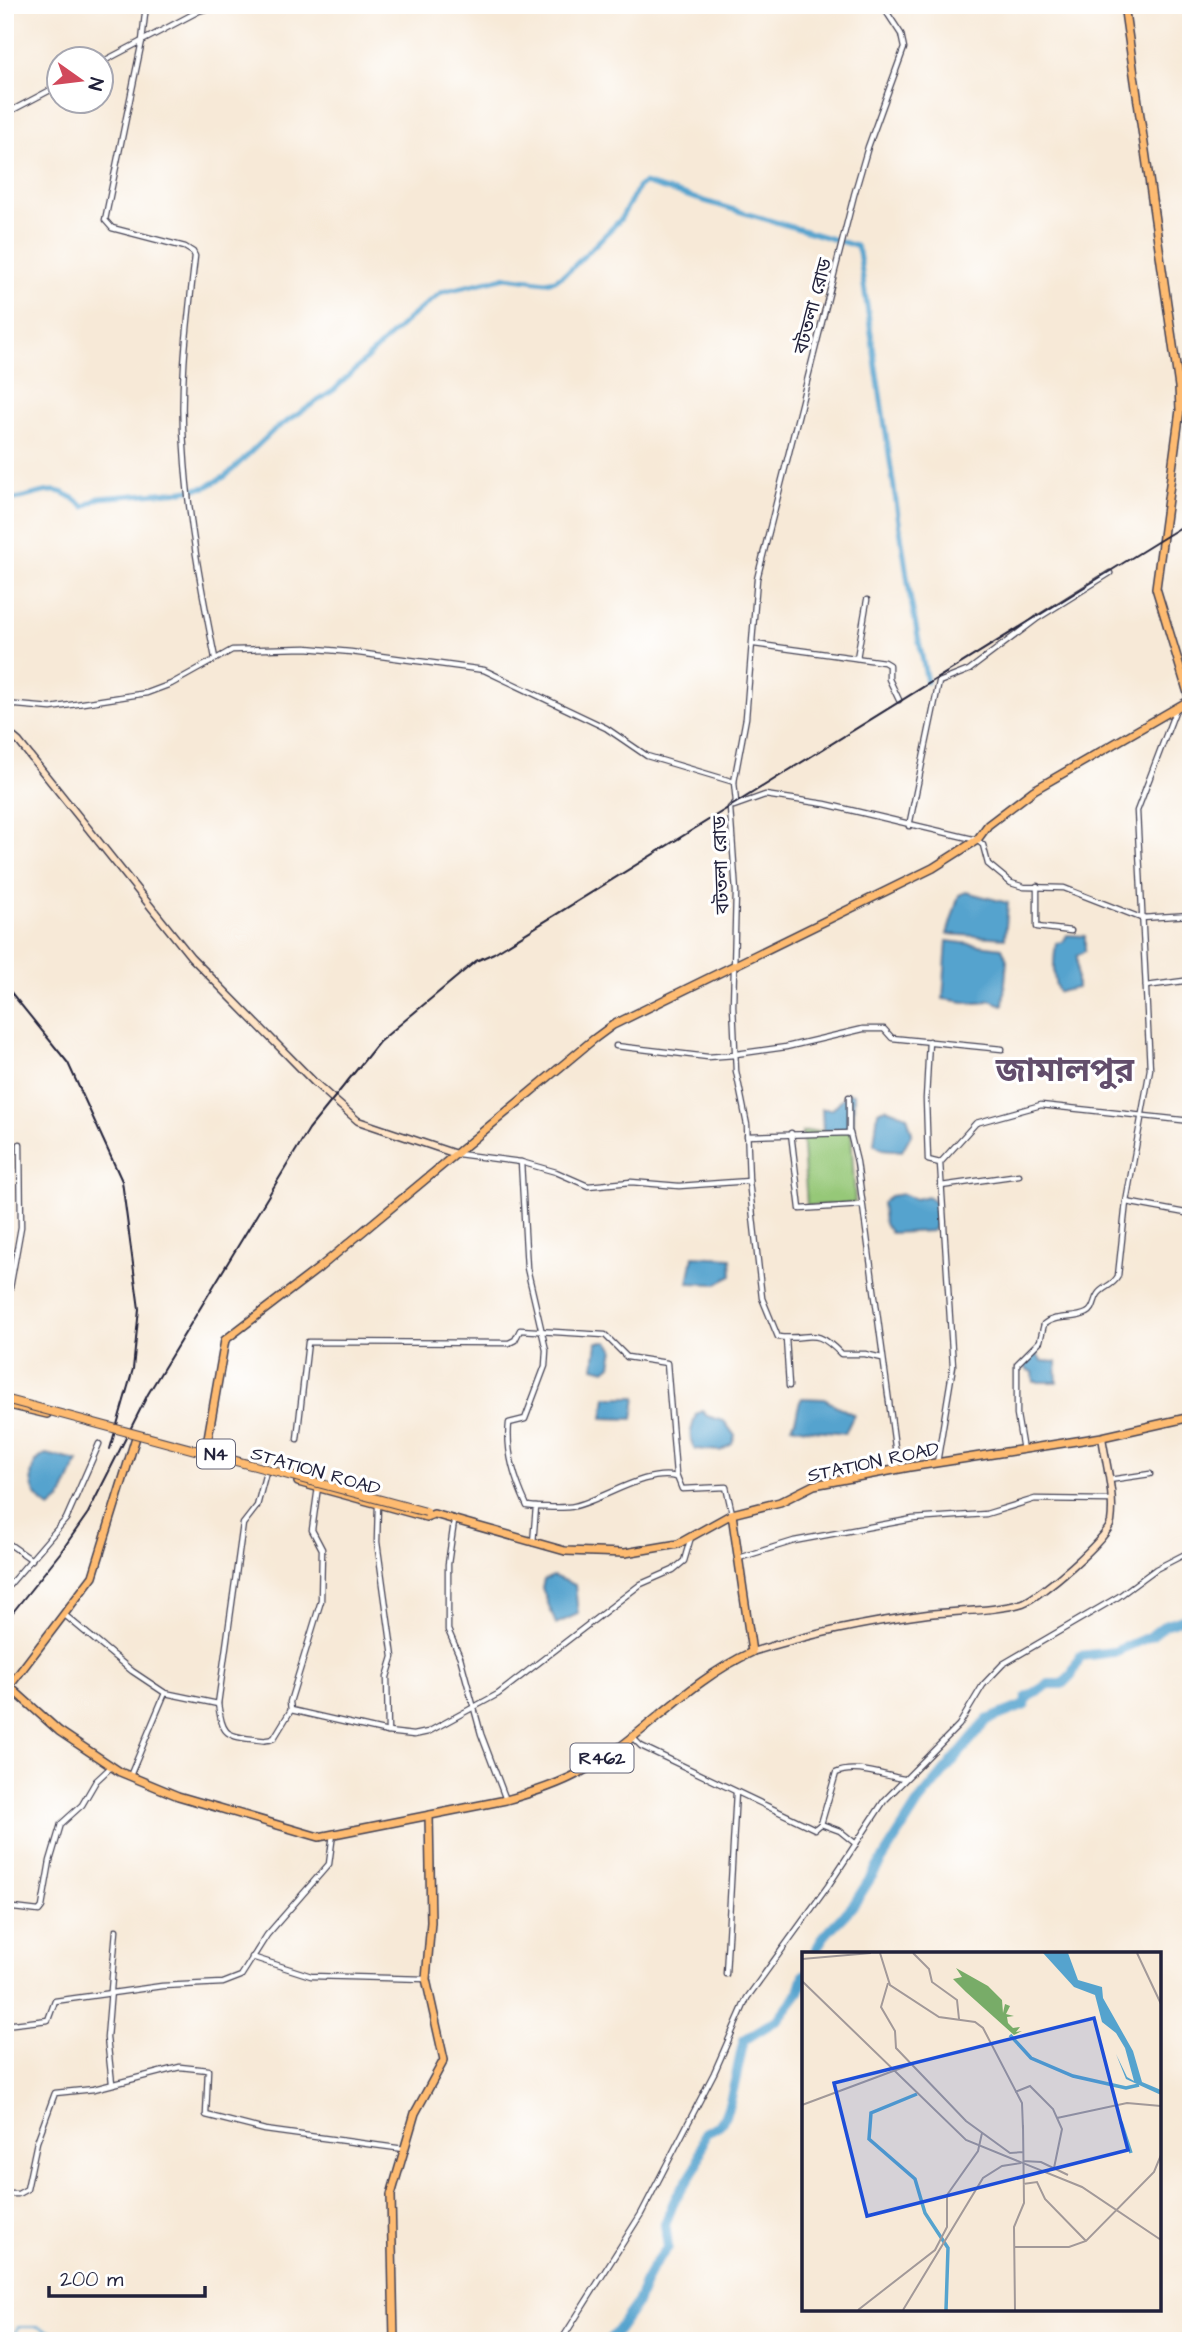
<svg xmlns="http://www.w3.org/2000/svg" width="1196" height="2346" font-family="'Architects Daughter','Noto Sans Bengali',sans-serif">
<rect width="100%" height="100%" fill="#fff"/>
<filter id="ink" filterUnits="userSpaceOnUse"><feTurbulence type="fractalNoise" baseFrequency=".0143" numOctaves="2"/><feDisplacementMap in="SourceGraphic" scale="14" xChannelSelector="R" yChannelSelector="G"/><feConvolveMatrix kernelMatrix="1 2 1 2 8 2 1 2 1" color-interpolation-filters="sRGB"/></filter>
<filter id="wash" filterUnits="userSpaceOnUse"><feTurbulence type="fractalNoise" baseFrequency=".00686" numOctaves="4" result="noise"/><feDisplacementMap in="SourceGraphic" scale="28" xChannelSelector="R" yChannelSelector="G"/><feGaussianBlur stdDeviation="1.57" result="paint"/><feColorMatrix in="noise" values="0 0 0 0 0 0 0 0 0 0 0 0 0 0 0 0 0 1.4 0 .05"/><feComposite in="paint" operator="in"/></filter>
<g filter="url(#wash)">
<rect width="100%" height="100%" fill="#f7e9d7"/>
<polygon fill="#96c878" stroke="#5c755a" stroke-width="2" points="851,1129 855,1203 807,1206 802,1132"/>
<g fill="#55a3ce" stroke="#3c6284" stroke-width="2">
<polygon points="966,892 1008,903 1005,938 947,934 959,895"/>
<path d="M1067,935L1085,936V951L1077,956V988L1059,992C1051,981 1054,957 1056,943L1063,942Z"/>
<path d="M947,941L1002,948L1007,960L1003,1005L990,1000C976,1007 959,1000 943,999Z"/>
<polygon points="847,1093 854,1094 853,1130 823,1130 822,1109 833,1109"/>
<polygon points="886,1108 907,1116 912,1133 902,1151 882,1149 874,1144 878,1112"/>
<polygon points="903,1194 915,1199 928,1196 936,1204 936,1226 932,1231 891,1233 884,1224 882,1203 890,1196"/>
<polygon points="693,1256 731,1258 732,1276 716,1284 688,1283"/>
<polygon points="597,1342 608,1342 614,1349 611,1365 605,1370 594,1367"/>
<polygon points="1036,1353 1041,1361 1056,1362 1057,1382 1034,1382 1033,1372 1027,1370 1023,1364"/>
<polygon points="606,1397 636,1397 633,1419 603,1418"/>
<path d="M802,1398L824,1399L854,1415L845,1433C825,1430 813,1432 792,1426C799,1416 796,1407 802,1398Z"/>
<path d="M702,1411L707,1416L724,1421L735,1436L732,1444L720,1451L695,1449C686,1436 693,1427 696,1414Z"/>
<path d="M46,1454L78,1461L61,1499L50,1508C29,1497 23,1465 46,1454Z"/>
<polygon points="553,1576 575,1585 578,1614 556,1624 542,1588 544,1580"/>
</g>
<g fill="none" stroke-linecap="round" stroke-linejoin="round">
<polyline stroke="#55a3ce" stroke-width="2" points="10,2341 18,2327 38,2327 55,2333"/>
<path stroke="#55a3ce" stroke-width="5" d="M5,500C42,498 52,477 84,507L99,498L183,491L206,487L226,476L274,430L334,390L408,319L442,292L506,277L546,282L555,280L569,271L620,220L639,186L644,183L856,246L859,252L910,596L927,682"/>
<g stroke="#55a3ce" stroke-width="10">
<path d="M815,1954C821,1932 844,1919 856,1901L918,1803L987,1720L1025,1705L1026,1698L1049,1684H1062L1072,1674L1080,1656L1114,1652L1151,1636L1165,1625L1191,1616"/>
<path d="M610,2341L636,2305L651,2269L668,2247L665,2224L675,2199L697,2166L705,2133C709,2129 715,2129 719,2125C731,2114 739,2058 744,2040L778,2019L799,1992L804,1975"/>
</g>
</g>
</g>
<g filter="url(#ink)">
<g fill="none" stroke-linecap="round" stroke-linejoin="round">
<g stroke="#424052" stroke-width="7">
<g id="street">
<path d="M146,5L142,41L105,220L112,228L185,247L193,252L195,256C188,319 179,384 184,447C188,519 201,588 215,658"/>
<polyline points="102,62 199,11 219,5"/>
<polyline points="5,114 60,85"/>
<polyline points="754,644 884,662 889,665 889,679 899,700"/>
<polyline points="857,658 867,600"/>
<polyline points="5,704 51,708 147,693 171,684 232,650 306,648 351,652 484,670 606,728 647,756 734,782"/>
<polyline points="734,806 765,795 825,804 977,840 983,845 988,864 1011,883 1024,887 1064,888 1141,918 1191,915"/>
<polyline points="909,826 939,682 969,670 1038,618 1110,573"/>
<polyline points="1037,886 1037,927 1071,931"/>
<polyline points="1146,986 1191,980"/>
<polyline points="929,1041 926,1099 928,1160 940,1163 953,1366 937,1463"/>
<polyline points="616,1046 708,1057 735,1055"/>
<polyline points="736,1054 786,1047 863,1029 884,1029 892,1038 1002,1049"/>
<polyline points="849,1132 849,1097"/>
<polyline points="791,1133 800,1209 862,1205"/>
<polyline points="747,1136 850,1133 857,1162 898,1469"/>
<polyline points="458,1154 521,1162 556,1172 588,1186 631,1182 679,1186 749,1181"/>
<path d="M521,1162L527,1268L546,1350L545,1366L525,1419L509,1423C506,1453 515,1480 527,1506L536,1507L533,1543"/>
<polyline points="940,1163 976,1123 1041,1105 1191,1121"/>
<polyline points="941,1186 1019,1175"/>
<polyline points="1126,1202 1191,1214"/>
<polyline points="1191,1265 1186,1317 1191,1323"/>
<polyline points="5,1316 21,1227 20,1144"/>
<polyline points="786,1338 789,1386"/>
<path d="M882,1358L865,1354H841C813,1325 812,1341 778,1337L762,1298L749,1181L747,1125L736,1071L733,1006L736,892L730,808L736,802L734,782L746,718L757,579L854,195L868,147L904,48L901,34L882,5"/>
<polyline points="297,1439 308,1342 509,1343 515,1340 520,1330 605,1335 627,1357 667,1363 676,1474 682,1489 726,1487 732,1513"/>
<path d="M1023,1450L1017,1415V1364L1040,1341L1044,1324C1057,1314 1074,1320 1087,1313C1095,1309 1093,1301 1098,1294C1104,1286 1113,1286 1118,1276L1126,1202L1150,1069L1137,811L1176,709"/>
<path d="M266,1472L257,1506L243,1524L218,1704C223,1732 223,1736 252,1739C261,1740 266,1742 274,1738L291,1710L290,1702L321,1601L322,1549L312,1530L318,1487"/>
<polyline points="1109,1480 1150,1474"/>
<polyline points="378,1504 377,1542 393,1657 387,1677 388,1732"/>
<path d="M536,1507C548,1507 563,1509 575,1506C604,1499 647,1469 676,1477"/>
<polyline points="454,1522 448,1564 448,1630 460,1657 481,1734 506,1800"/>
<polyline points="5,1541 32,1560"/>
<polyline points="739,1558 794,1541 913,1519 986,1514 1035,1499 1110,1500"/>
<polyline points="5,1590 66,1519 99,1444"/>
<polyline points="66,1616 132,1671 165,1693 218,1704"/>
<polyline points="291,1710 388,1732 414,1735 428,1732 498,1694 641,1584 673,1570 684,1561 691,1537"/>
<path d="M633,1738L641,1746L815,1829L821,1824L836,1773C855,1764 884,1776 904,1779"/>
<polyline points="130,1776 165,1693"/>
<polyline points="821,1824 840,1831 856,1844"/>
<polyline points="5,1907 39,1911 42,1907 50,1861 61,1824 82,1805 96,1781 111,1767"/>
<polyline points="252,1957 311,1976 426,1979"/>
<polyline points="726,1974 736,1792"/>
<polyline points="5,2025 48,2020 55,2001 162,1986 223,1983 241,1976 267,1935 329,1864 333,1834"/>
<polyline points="112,2083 107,2038 116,1930"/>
<polyline points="5,2194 18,2194 27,2189 37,2142 55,2093 94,2089 180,2067 208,2070 206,2115 265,2130 404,2149"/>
<polyline points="561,2341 641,2214 714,2073 747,1998 828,1886 884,1801 959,1725 983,1685 1003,1664 1118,1597 1156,1569 1191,1551"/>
</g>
</g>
<g stroke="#424052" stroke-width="9">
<g id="secondary">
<polyline points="5,730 19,742 191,957 314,1082 358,1121 456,1154"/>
<path d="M752,1652C809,1634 868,1622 928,1614C955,1611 999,1611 1023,1603C1040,1597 1108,1539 1111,1522C1115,1495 1106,1464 1102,1437"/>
</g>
</g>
<g stroke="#424052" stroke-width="10">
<g id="primary">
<polyline points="5,1404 47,1414"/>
<polyline points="205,1455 225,1340 319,1268 594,1039 613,1025 933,868 977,840 988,825 1034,790 1190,700 1156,588 1180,410 1179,387 1124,5"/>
<polyline points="298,1482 426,1517 434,1514 565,1551 625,1553 678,1544 732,1514 780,1502 814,1485 910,1467 1102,1437 1191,1417"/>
<path d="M10,1687L59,1731L120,1772L178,1796L319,1837L506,1800C532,1793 557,1785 581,1772C643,1739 684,1683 752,1652L732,1514"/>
<polyline points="5,1692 93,1576 136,1437"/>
<polyline points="394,2341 391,2195 415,2113 444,2060 426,1979 431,1922 429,1815"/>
</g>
</g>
<use href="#street" stroke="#fff" stroke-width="4.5"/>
<use href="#secondary" stroke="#ffe4c6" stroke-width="6"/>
<use href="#primary" stroke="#febb71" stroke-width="7"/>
<g stroke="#22223b" stroke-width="2">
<polyline points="5,985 68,1063 122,1181 139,1309 133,1369 110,1449"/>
<polyline points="5,1622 60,1553 88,1513 148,1394 309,1129 379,1042 476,961 494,953 1191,521"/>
</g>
<g stroke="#424052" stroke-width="10" stroke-linecap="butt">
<polyline id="highway-bridge" points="5,1399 426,1512"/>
</g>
<use href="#highway-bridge" stroke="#febb71" stroke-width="8"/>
</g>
</g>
<g text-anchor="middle" stroke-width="6" stroke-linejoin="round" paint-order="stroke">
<g fill="#fff" stroke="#646476" stroke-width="2">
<rect x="197" y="1439.5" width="38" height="29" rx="5"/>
<rect x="570.5" y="1743.5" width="63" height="29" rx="5"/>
</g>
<g font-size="18" font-weight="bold" fill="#22223b">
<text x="216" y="1460">N4</text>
<text x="602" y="1764">R462</text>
</g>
<g font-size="19" fill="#22223b" stroke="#fff">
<text transform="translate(812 306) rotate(-75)" y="7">বটতলা রোড</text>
<text transform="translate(720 865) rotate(-92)" y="7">বটতলা রোড</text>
<text transform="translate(873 1461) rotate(-12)" y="7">STATION ROAD</text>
<text transform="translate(316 1470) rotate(16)" y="7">STATION ROAD</text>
</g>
<g font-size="33" font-weight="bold" fill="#634e6c" stroke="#fff">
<text x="1065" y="1081">জামালপুর</text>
</g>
</g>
<g transform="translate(802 1952)">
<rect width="359" height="359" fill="#f7e9d7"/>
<path d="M154,16L186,34L200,48L201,61L203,52L208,54L204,62L212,64L205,65L206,71L211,76L218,75L214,80L220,79L212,83L164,40L151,27L160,25Z" fill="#78ac68"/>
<path d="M241,1H266L276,28L300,35L301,46L331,99L340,130L359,138V143L324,127L314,102L325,125L332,129L323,96L314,81L300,70L293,43L272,35Z" fill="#55a3ce"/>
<path fill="none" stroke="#55a3ce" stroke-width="3.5" d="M208,83L229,106L271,124L324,136L337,133M115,142L69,161L67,187L113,227L123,261L146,296L144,358M319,170L329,201"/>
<path fill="none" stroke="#a29999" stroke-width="2" d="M78,1L88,33L137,65L173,70L181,76L220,151L221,177M111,1L127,17L130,30L155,48L157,67M335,1L359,52M0,7L69,1M0,29L164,188L280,235L359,288M86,31L79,55L93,79L94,96L164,169L208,201L221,200M213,140L228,134L251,157L260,177L252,216M0,153L110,112M255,166L325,151L359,154M221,209L239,210L266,223M221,232L235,230L243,247L284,289M213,295H267L284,289L352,220L359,203M56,358L133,298L145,275V243L176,199L180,181M101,358L181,226L200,214L219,211M213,358L212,275L222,251L221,173"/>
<path fill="#1d4ed8" fill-opacity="0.15" stroke="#1d4ed8" stroke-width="3.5" d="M292,66L326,198L65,264L32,131Z"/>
<rect width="359" height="359" fill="none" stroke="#22223b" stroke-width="3.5"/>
</g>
<rect width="1196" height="2346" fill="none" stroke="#fff" stroke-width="28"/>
<g transform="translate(80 80) rotate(104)"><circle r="33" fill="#ffffff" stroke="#a7a7b1" stroke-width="2"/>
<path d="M0-5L12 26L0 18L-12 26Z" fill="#d1495b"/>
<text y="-10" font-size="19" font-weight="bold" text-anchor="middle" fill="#22223b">N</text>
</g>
<path d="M49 2286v10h156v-10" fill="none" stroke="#22223b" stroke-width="3.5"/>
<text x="60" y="2286" font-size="21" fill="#22223b" stroke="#ffffff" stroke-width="5" paint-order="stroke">200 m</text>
</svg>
